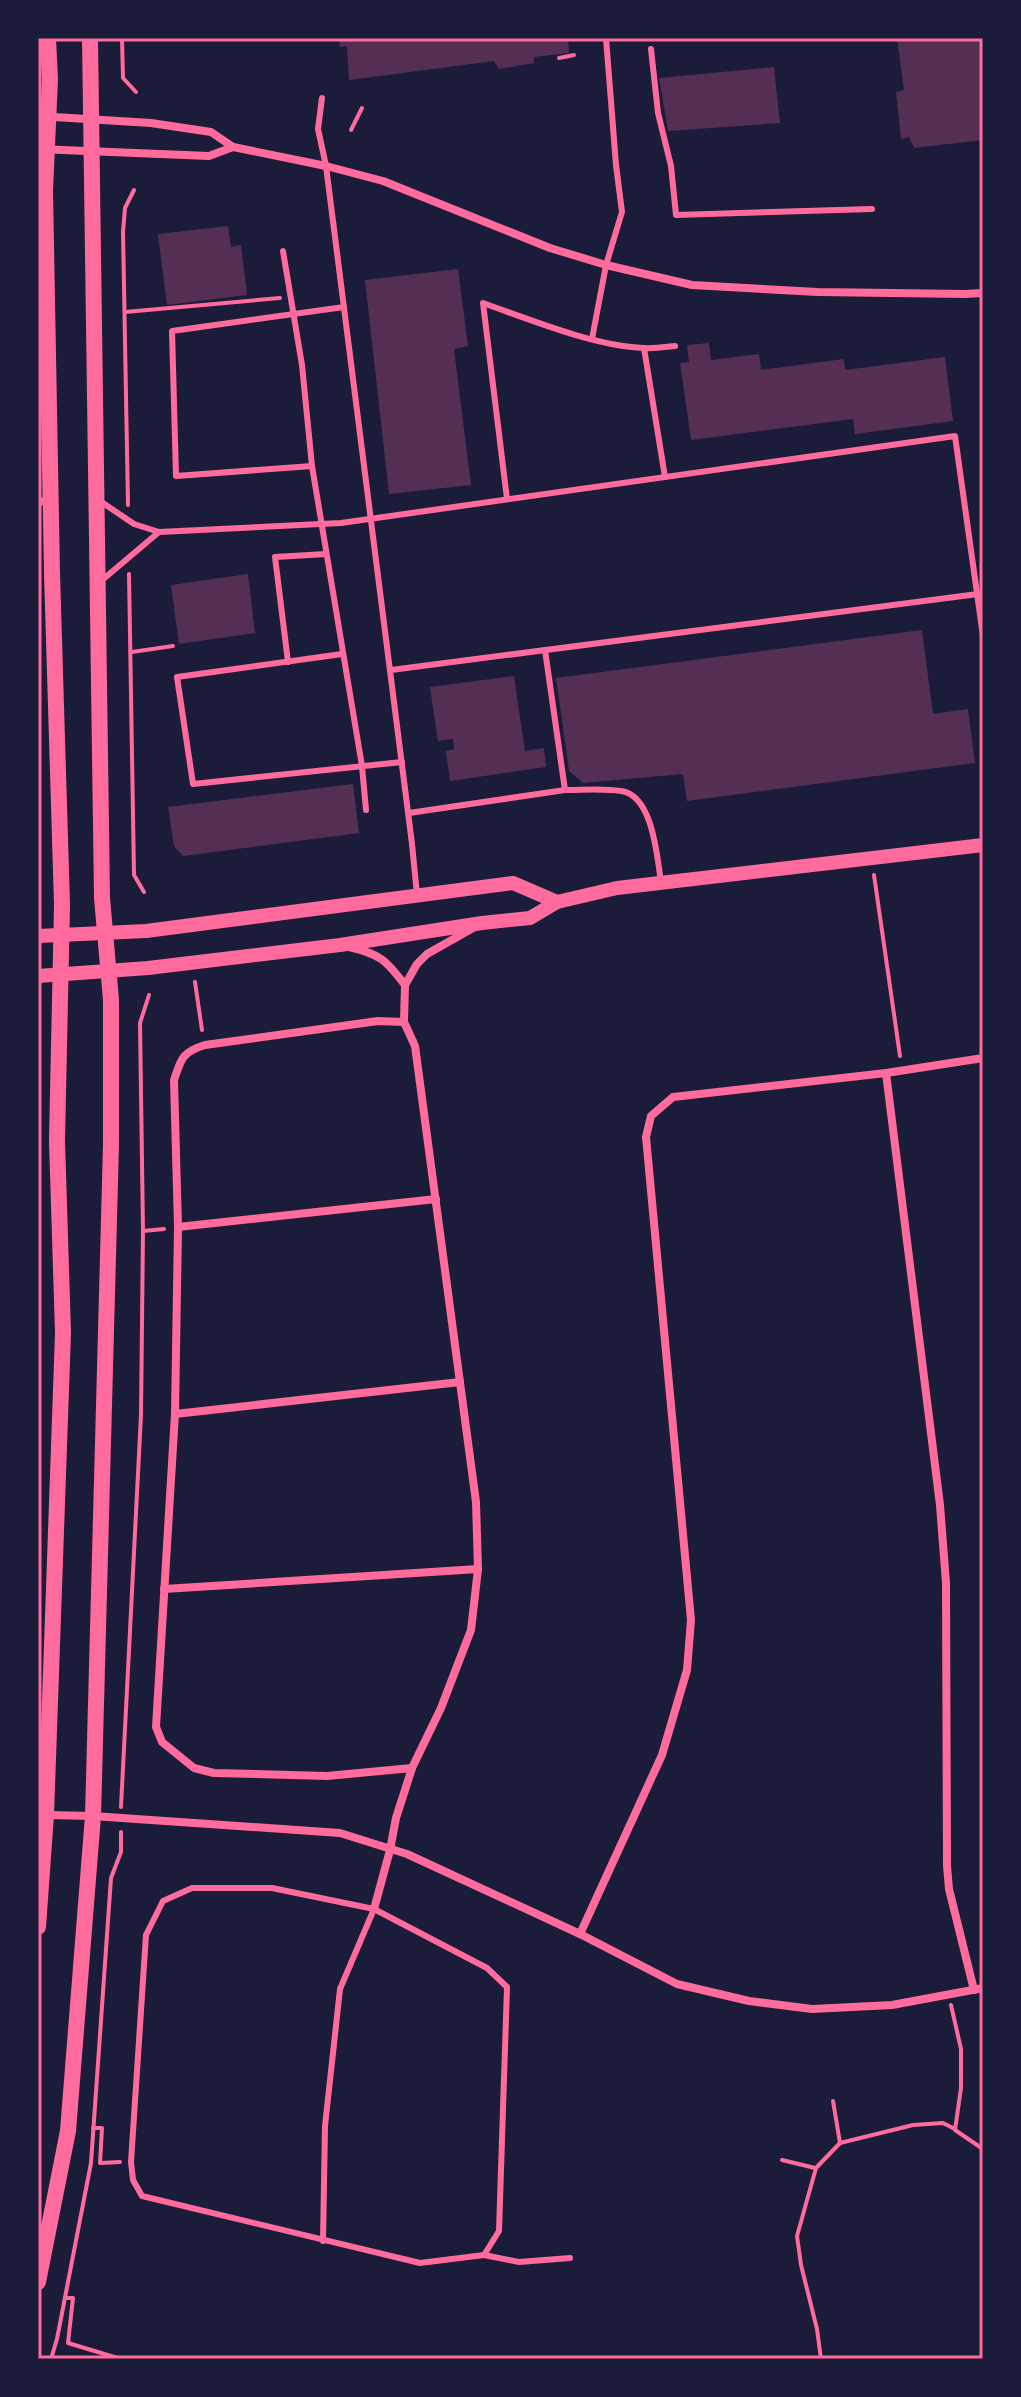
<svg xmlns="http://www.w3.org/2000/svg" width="1021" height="2397" font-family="Jost,sans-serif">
<rect width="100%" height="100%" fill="#1b1b3a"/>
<g fill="#542f53">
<polygon points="339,38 568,38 569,53 534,57 534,63 499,69 494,61 349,80 347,46 340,47"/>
<polygon points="897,38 983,38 983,140 914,148 909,137 901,139 896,92 904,90"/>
<polygon points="774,67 780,123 668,131 659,78"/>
<polygon points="228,226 231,247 241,245 247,295 167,305 158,234"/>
<polygon points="458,269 468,346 454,349 471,485 389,494 365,280"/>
<polygon points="709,343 711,360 759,354 761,370 844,359 845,370 945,357 953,421 855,434 853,419 691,440 680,363 689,362 687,345"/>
<polygon points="248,574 255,633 179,644 171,585"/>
<polygon points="922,630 933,714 968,709 975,763 687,801 683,774 583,783 569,771 556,678"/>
<polygon points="514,676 525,751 544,748 546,767 450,781 446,751 454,749 453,739 438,741 430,687"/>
<polygon points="353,784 359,833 183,856 174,846 168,807"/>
</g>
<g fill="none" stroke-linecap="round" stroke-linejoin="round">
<g stroke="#ff6b9d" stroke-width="4">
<polyline points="122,38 123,78 136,92"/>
<polyline points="559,58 574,55"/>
<polyline points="351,130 362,108"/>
<polyline points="125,312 280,298"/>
<polyline points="128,505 123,232 125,208 134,190"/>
<polyline points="129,574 134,875 144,892"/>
<polyline points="132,652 173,646"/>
<polyline points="874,875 900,1056"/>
<polyline points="195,982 202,1030"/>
<polyline points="143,1231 164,1229"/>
<polyline points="121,1807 141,1415 143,1231 140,1023 149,995"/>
<polyline points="951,2005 961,2049 961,2088 955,2130 983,2149"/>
<polyline points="833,2101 840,2143 913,2125 943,2123 955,2129"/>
<polyline points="93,2128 102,2128 100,2163 120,2162"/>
<polyline points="782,2160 815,2168"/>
<polyline points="65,2298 73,2298 68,2343 121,2359"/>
<polyline points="51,2359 57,2339 91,2163 111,1878 121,1852 121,1832"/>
<polyline points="821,2359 817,2329 801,2265 797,2236 816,2168 840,2143"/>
</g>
<g stroke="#ff6b9d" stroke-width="6">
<polyline points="651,49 658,113 671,166 676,215 872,209"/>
<polyline points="322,98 318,129 326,166 412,844 417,895"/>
<polyline points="283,251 302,365 312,466 362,766 366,810"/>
<polyline points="592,339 606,265 622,212 616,165 606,38"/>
<polyline points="644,348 665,477"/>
<polyline points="312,466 176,476 172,331 344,307"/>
<path d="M507,499L483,303C531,320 594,346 644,348C654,349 665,347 675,346"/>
<polyline points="100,501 134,524 159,532 341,523 955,436 983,636"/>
<polyline points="38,505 48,496"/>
<polyline points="101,581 159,532"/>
<path d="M545,650L565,790C583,790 603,788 621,791C653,795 657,857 661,882"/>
<polyline points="342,654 177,677 193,784 402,762"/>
<polyline points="288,662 275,557 326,554"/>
<polyline points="391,670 978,594 983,595"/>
<polyline points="409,813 565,790"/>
<polygon points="192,1888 272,1888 374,1909 487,1968 507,1987 499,2231 484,2255 420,2263 142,2196 133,2180 131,2162 146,1935 163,1901"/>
<polyline points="323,2241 325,2126 340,1989 374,1909"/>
<polyline points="484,2255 519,2262 570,2258"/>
</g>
<g stroke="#ff6b9d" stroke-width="8">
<polyline points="38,116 151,123 211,132 233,147 326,166 383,181 550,248 606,265 692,285 818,292 965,294 983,293"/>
<polyline points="38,149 209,156 233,147"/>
<path d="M349,947C380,954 386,960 405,985"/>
<path d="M404,1022L378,1021L205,1045C182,1052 181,1059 174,1080L178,1227L175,1414L156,1727L162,1742L194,1768L214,1773L327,1776L412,1768"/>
<polyline points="886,1073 940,1505 946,1583 947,1866 949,1889 974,1990"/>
<polyline points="178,1227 436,1199"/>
<polyline points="175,1414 460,1382"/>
<polyline points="164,1589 478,1569"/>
<polyline points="46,1815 93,1816 340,1833 407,1854 580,1934 677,1984 749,2001 812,2009 892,2005 983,1988"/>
<polyline points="374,1909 390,1850 396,1818 412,1768 441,1708 471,1630 478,1569 476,1502 415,1046 404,1022 405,985 417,964 427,954 473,928"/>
<polyline points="580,1934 662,1755 687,1670 691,1620 646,1137 651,1116 673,1097 886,1073 983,1058"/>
</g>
<g stroke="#ff6b9d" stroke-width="14">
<polyline points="38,936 146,931 513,883 557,902"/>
<polyline points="38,976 148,968 340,945 482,923 530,918 557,902 617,888 983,845"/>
</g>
<g stroke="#ff6b9d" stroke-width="16">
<polyline points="38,1927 46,1815 63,1333 57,1141 62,905 52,573 45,191 50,79 48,38"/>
<polyline points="38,2282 68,2131 93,1816 111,1144 111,1000 102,898 90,38"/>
</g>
</g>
<rect width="1021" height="2397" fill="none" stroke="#1b1b3a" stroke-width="80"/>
<rect x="40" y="40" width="941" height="2317" fill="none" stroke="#ff6b9d" stroke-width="3"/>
</svg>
